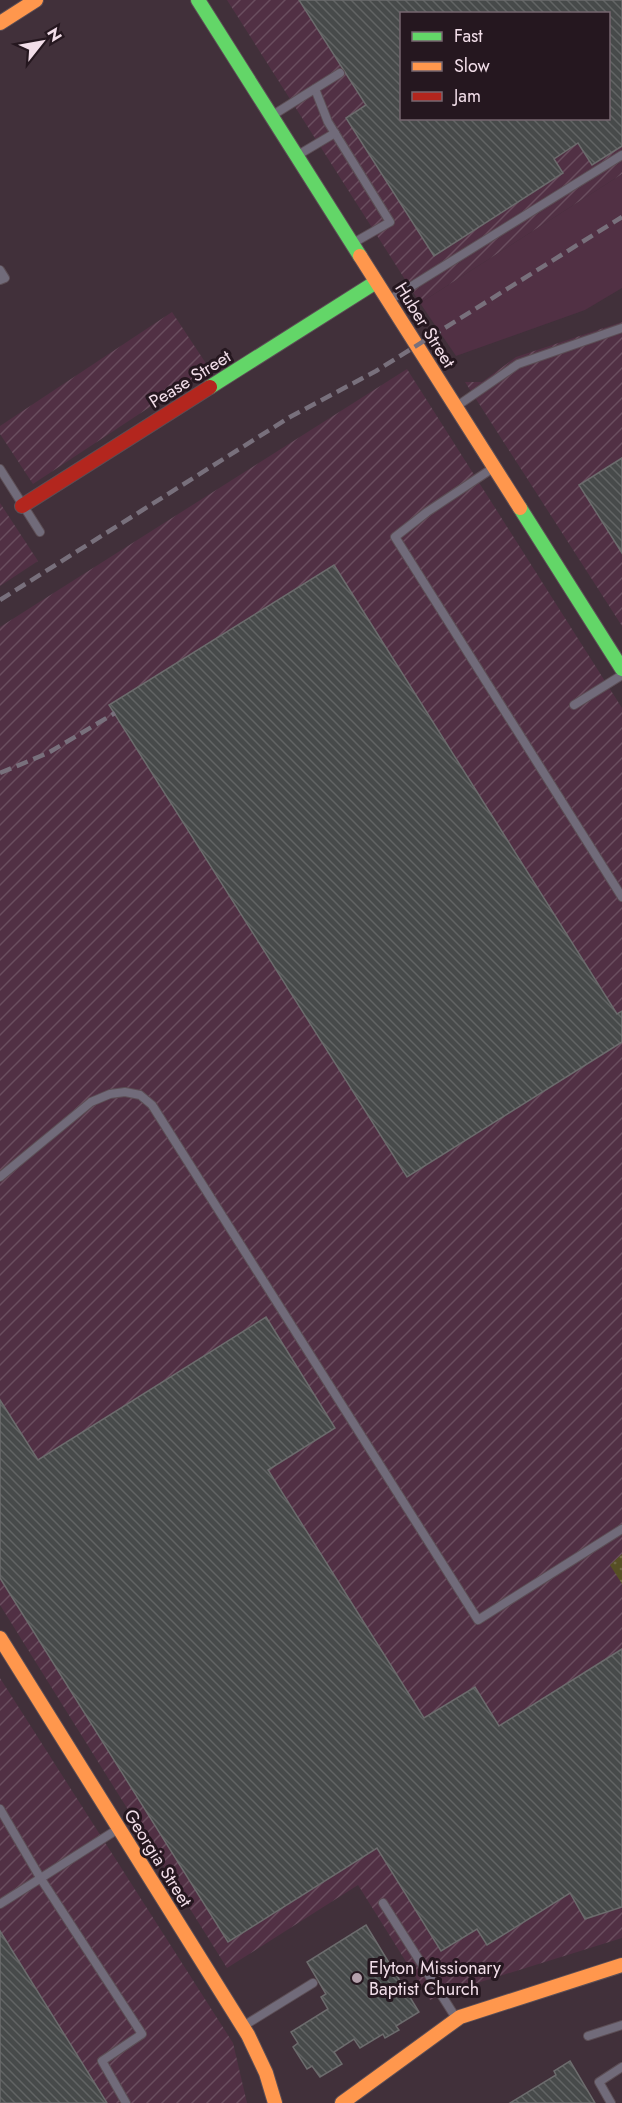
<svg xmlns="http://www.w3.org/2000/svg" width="622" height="2103" font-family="Jost,sans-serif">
<defs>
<pattern id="industrial-furrows" width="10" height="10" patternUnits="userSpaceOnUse" patternTransform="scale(1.5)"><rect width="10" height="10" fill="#513044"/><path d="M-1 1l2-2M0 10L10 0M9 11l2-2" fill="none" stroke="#6a4e5f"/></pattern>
<pattern id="grass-dots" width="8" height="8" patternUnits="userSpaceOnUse" patternTransform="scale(1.5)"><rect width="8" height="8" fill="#564f24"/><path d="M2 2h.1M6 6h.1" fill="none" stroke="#6f6844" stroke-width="1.8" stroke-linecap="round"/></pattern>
<pattern id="building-back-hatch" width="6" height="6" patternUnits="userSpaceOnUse" patternTransform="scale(1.5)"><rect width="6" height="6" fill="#474a4a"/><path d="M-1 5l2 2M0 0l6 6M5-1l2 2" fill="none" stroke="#626464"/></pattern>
</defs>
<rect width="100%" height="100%" fill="#41303a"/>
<polygon fill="#513044" points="622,174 622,288 585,310 456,356 420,303"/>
<g fill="url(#industrial-furrows)" fill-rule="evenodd">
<path d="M227,0H622V174L420,303ZM402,14H608V118H402Z"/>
<polygon points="172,312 209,368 33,484 0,434 0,426"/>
<polygon points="622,322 622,626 465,382 482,382 516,357"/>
<polygon points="407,369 622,708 622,1938 458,1989 430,2000 358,1885 227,1968 0,1605 0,627"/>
<polygon points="0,503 38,561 0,586"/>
<polygon points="0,1678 233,2043 247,2103 0,2103"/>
</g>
<polygon fill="url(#grass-dots)" points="622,1554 622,1584 610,1565"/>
<g fill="url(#building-back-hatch)" stroke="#6c6c6d" stroke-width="1.5" fill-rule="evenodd">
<path d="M299,0H622V146L592,165L578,143L554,159L563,173L434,256L346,118L366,105ZM402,14H609V118H402Z"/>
<polygon points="622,458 622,553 579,485"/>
<polygon points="334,565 617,1014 622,1011 622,1042 407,1177 109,705"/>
<polygon points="266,1317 335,1428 268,1470 424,1718 475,1687 499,1726 622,1649 622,1907 585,1919 570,1893 487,1945 477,1929 441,1951 377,1848 228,1942 0,1578 0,1400 38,1460"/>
<polygon points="366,1925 419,2012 396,2026 399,2030 385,2038 383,2034 360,2048 354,2039 334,2052 342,2064 320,2077 312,2066 307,2069 293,2047 298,2043 291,2032 328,2009 321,1997 326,1994 307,1962"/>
<polygon points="0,1931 107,2103 0,2103"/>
<polygon points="570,2061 595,2103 510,2103 556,2075 554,2071"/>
</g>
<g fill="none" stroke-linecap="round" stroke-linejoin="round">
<g stroke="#5c4e55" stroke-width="10">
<g id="lane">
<polyline points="315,89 328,122 390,222 355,242"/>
<polyline points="273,115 340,73"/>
<polyline points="298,155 335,133"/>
<polyline points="0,270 5,278 0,280"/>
<polyline points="391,299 622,155"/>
<polyline points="457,406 518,364 622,328"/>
<polyline points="493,468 427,512 395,537 622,897"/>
<polyline points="0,469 40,532"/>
<polyline points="574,705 622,675"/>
<polyline points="0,1177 91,1102 110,1094 125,1092 140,1095 152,1105 478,1620 622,1529"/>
<polyline points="0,1809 41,1879 142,2034 102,2061 126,2103"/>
<polyline points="383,1903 456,2018"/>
<polyline points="0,1904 118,1829"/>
<polyline points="245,2025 313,1983"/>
<polyline points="588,2036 622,2025"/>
<polyline points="611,2103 599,2082 622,2067"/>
</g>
</g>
<g stroke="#5c4e55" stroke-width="16">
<g id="fast">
<polyline points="198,0 360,256"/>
<polyline points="210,387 376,282"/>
<polyline points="520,508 622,669"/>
</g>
</g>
<g stroke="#5c4e55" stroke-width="16">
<g id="slow">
<polyline points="0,23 36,0"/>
<polyline points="360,256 520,508"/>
<polyline points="0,1638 248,2035 266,2073 275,2103"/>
<polyline points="342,2103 460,2017 622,1965"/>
</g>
</g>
<g stroke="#5c4e55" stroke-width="16">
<polyline id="jam" points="22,506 210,387"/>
</g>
<use href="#lane" stroke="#716b7a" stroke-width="8"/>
<use href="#fast" stroke="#63d668" stroke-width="14"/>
<use href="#slow" stroke="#ff974d" stroke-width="14"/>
<use href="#jam" stroke="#b3261e" stroke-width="14"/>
<g stroke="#78707c" stroke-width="4.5" stroke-dasharray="12 6" stroke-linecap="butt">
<polyline points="0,600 290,417 376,371 622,217"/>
<polyline points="0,773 48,753 115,713"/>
</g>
</g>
<circle fill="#b4a1ac" stroke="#25171f" stroke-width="2" cx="357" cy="1978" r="6"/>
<g text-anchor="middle" stroke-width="6" stroke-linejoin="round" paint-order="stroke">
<g font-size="18" fill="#f2dee9" stroke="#25171f">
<text transform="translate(425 325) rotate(58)" y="6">Huber Street</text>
<text transform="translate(190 379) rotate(-32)" y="6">Pease Street</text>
<text transform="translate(158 1858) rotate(58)" y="6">Georgia Street</text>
</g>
<g font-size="18" fill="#f2dee9" stroke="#25171f" text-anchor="start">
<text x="369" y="1974">Elyton Missionary<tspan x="369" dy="21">Baptist Church</tspan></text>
</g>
</g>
<rect x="400" y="12" width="210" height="108" fill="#25171f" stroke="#776770" stroke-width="1.5"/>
<rect x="412" y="32" width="30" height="9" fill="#63d668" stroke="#776770" stroke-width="1.5"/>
<text x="454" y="42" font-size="18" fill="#f2dee9">Fast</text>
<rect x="412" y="62" width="30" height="9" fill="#ff974d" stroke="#776770" stroke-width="1.5"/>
<text x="454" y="72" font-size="18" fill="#f2dee9">Slow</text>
<rect x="412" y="92" width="30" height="9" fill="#b3261e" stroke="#776770" stroke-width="1.5"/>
<text x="454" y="102" font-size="18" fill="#f2dee9">Jam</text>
<g transform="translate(42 42) rotate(59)" stroke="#25171f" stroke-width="4.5" paint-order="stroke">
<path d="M0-4.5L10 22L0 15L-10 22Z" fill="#f2dee9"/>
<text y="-9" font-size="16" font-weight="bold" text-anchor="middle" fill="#f2dee9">N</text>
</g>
</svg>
